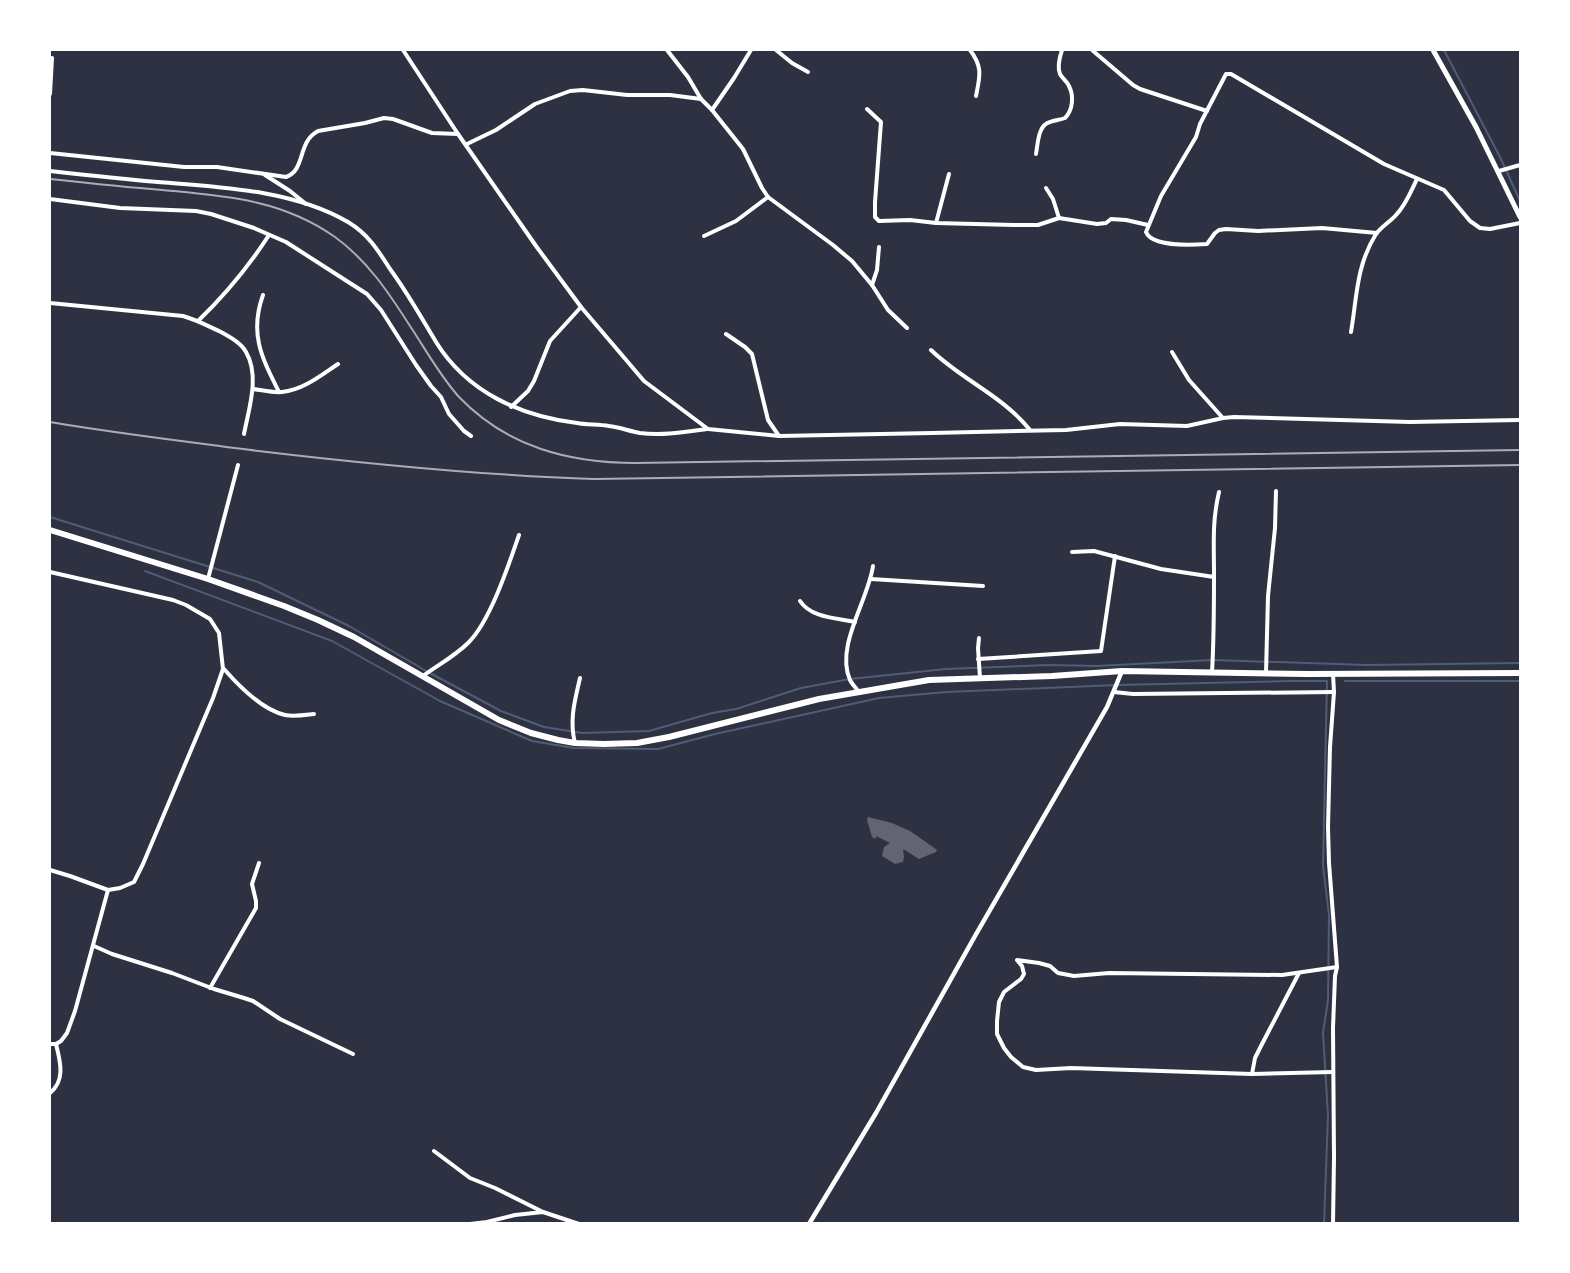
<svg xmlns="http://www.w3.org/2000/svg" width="1570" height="1273" font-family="'Asap Condensed',sans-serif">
<rect width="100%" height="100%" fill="#2d3142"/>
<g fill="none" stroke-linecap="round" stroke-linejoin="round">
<g stroke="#4f5d75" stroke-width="2">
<polyline points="1444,50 1501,159 1520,201"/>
<polyline points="50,517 258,582 349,626 428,672 501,711 544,727 582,733 649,731 712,713 736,709 801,688 850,679 946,669 1048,665 1097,666 1213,660 1367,665 1520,663"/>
<polyline points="145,571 332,641 440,701 532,741 574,748 658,749 715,734 879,698 946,692 1117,685 1289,681 1327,681 1323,866 1329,915 1328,1000 1323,1033 1328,1115 1324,1224"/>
<polyline points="1345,681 1520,681"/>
</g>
</g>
<polygon fill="#626471" points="868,817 892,823 910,831 933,847 937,850 936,852 919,859 903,849 904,857 903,862 895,864 882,856 884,847 890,843 876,836 876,839 872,837 867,820"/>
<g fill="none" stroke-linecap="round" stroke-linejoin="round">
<g stroke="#fff" stroke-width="4">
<polyline points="403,50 458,134 536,246 581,307 644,381 708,429 779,436 932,433 1066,430 1120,424 1187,426 1223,418 1234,417 1410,422 1520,420"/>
<polyline points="667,50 688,77 701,99"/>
<polyline points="776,50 792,63 808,72"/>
<path d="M970,50C983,67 980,76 976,96"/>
<polyline points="1092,50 1133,85 1140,89 1207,111"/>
<polyline points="50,94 52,58"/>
<polyline points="867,109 881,122 875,202 875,217 879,221 910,220 936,223 1014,225 1038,225 1059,218 1097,224 1106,223 1111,219 1126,220 1148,225"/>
<polyline points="712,110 734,78 751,50"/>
<polyline points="467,144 496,130 535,104 570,91 583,90 627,95 670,95 701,99 712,110 743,149 762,188 768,197 833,245 852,261 872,285 888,310 907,328"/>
<path d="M50,153L184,167H217L286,177C306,170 297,142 318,131L365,123L384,118L393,119L432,133L458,134"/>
<path d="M1036,154C1038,143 1038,125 1050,122C1055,120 1060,120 1065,118C1073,110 1074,96 1069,86C1067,81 1062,78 1060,74C1057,67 1060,56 1062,50"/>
<path d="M50,171C86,175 122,179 158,182C221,187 293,190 348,222C368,234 378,250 390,269C407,292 421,317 436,342C467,392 520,416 577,423C587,425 598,424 609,426C619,427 629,431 640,433C662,436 685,432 707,429"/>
<polyline points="1499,171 1520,165"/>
<polyline points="265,175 290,191 306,204"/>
<polyline points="1046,188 1053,199 1059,218"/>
<polyline points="50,199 120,208 196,211 211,214 254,228 286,242 367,294 381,310 416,365 431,386 441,397 449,414 464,431 471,436"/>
<polyline points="936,223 949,174"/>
<path d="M1377,233L1322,228L1258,231L1226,229L1219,230L1215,233L1207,244C1193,245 1152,247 1146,232L1161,196L1196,137L1200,124L1226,74H1231L1384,164L1444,190L1470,221L1480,228L1490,229L1520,223"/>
<polyline points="704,236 736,221 768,197"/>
<polyline points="872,285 877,270 879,247"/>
<path d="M263,295C249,334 262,358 279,392"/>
<path d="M50,303L183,316C197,320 208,326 221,332C230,337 241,343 246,352C260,376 249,408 244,434"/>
<path d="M198,321C225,295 249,266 269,235"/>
<path d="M1351,332C1357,297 1356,266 1376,234C1382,226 1390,222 1396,215C1406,205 1411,191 1417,179"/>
<polyline points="726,334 745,347 752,354 768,420 779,436"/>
<path d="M931,350C962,380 1003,396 1030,430"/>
<polyline points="1172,352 1189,380 1222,417"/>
<path d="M253,389C262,390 272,393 282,392C303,390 320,376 338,364"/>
<polyline points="511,407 528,391 534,381 550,341 581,307"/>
<polyline points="1072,552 1094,551 1161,569 1214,577"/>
<polyline points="50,572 173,600 186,605 210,619 219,633 223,669 213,698 143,864 134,882 120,888 108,890 70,876 50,870"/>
<polyline points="208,579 238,465"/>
<polyline points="871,579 983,586"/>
<path d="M800,601C811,618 837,618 855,622"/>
<polyline points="979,638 978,648 980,678"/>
<polyline points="978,659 1101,651 1115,556"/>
<path d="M224,669C238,685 263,710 285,715C294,717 305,715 314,714"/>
<path d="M1212,672C1214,640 1214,607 1214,575C1214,544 1212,522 1219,492"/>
<polyline points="1266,673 1268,596 1275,528 1276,491"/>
<path d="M423,676C438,665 455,656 468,643C490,622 509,564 519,535"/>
<path d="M858,691C856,688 852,684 850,680C835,646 868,601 873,566"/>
<polyline points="1114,692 1133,694 1334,692"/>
<path d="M575,743C569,720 575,700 580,678"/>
<polyline points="94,946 112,954 172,973 214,989 244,998 253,1001 280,1019 353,1054"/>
<polyline points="210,988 256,908 256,901 252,884 259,863"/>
<polyline points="50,1044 56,1044 61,1041 67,1033 75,1011 108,890"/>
<polyline points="1333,1072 1252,1074 1071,1068 1036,1070 1023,1067 1011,1057 1004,1048 997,1034 997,1021 999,1002 1004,992 1021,979 1024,974 1022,966 1017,960 1039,963 1050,966 1058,973 1074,976 1109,973 1282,975 1337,967"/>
<polyline points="1252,1074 1255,1058 1261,1046 1299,973"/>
<path d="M50,1093C66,1080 60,1061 56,1044"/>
<polyline points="434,1151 470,1178 495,1188 543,1212"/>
<polyline points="470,1224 487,1222 515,1215 543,1212 579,1224"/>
<polyline points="1333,1224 1334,1158 1333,1028 1335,976 1337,967 1329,863 1328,827 1330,747 1334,692 1333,674"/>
</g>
<polyline stroke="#fff" stroke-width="4.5" points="809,1224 876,1113 975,936 1107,707 1122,671"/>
<polyline stroke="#fff" stroke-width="5" points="1433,50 1476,127 1520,217"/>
<polyline stroke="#fff" stroke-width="6" points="50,530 208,579 284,606 318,620 354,637 499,720 531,733 558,740 575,743 604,744 637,743 669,737 819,699 929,680 1052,676 1122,671 1308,674 1520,673"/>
<g stroke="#abadb3" stroke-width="2">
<path d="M50,179C87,183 125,187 162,190C225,196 281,199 335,237C367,260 389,293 410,326C426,350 440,376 459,397C507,447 569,463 636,463L1520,450"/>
<path d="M50,422C108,432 167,439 226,447C348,462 471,475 594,479L1520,465"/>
</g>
</g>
<rect width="1570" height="1273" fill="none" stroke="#ffffff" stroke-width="102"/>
</svg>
